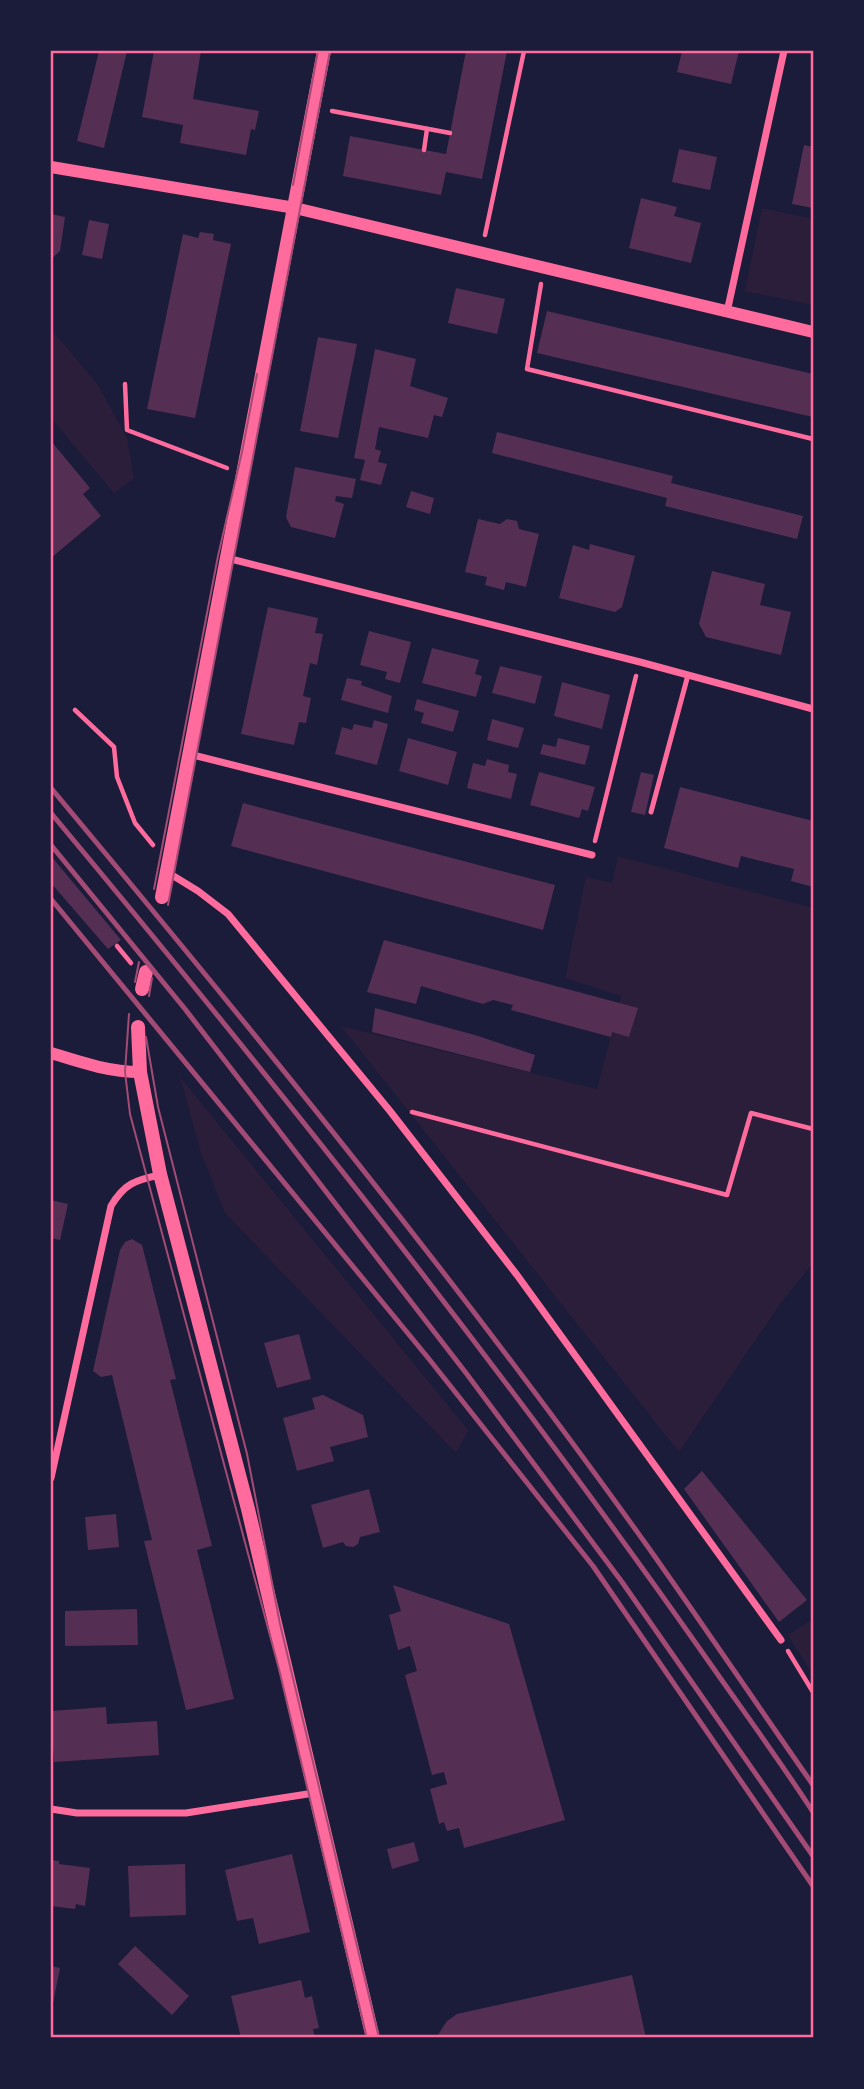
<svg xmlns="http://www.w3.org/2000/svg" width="864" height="2089" font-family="Overpass,sans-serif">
<rect width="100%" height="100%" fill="#1b1b3a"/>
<g fill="#2a1e3b">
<polygon points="762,208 813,219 813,305 745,291"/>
<polygon points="51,329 98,385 127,438 134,478 114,493 51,418"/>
<polygon points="618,856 813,908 813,1263 780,1304 679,1452 341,1026 597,1089 621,996 565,978 586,877 612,883"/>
<polygon points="180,1077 468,1430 456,1453 225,1213 201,1153"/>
<polygon points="813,1619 813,1675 788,1635"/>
</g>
<g fill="#542f53">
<polygon points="99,51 127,51 104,148 77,141"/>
<polygon points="154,51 201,51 193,99 259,111 255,130 251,129 246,155 180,143 183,125 142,117"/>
<polygon points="466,51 507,51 482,179 446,172 441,195 343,176 350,136 446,154"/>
<polygon points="682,51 739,51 731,84 677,72"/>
<polygon points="804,145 813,147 813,208 792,204"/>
<polygon points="679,149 717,157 710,190 672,182"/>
<polygon points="641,198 677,207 674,216 701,223 691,263 629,248"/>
<polygon points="51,214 65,217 60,251 51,259"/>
<polygon points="89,220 109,224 102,259 82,255"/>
<polygon points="200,232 214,234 213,240 231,244 195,418 147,409 183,234 198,238"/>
<polygon points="456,288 505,299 497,334 448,323"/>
<polygon points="547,311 813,374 813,417 537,353"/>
<polygon points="318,337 357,344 338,438 300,431"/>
<polygon points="375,349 416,359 410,386 448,398 442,417 434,415 428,438 379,427 375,449 381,451 378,462 387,464 381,485 360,480 365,460 354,458"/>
<polygon points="497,432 673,476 671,483 803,516 797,539 665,506 667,498 492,453"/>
<polygon points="51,441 90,488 83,494 101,516 51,558"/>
<polygon points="295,467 356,479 352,498 336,496 335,501 344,504 335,538 291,527 286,517"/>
<polygon points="411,491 434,498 430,514 406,507"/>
<polygon points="478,519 500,524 507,519 517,521 519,529 539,534 526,587 506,582 504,590 485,585 487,577 465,572"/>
<polygon points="590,544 635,556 622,607 615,612 559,598 573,545 589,550"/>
<polygon points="712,571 765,584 760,605 791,612 781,655 706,637 699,624"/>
<polygon points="268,607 318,618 315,633 323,634 317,665 310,663 303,696 311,698 306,723 299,722 294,745 241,734"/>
<polygon points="369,631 411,642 400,683 385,679 387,672 360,665"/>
<polygon points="432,648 479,660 475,674 482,676 476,697 422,683"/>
<polygon points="500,666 542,676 535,704 492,693"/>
<polygon points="347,678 362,681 361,685 392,696 388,713 341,700"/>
<polygon points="562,682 610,695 602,729 554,716"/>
<polygon points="417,699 459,711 453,732 421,723 424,713 414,710"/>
<polygon points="492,719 524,728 518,748 487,740"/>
<polygon points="374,720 388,724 377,765 335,754 342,727 352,730 354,724 372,728"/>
<polygon points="408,738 457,752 448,785 399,771"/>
<polygon points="558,738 590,746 585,765 540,754 543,744 556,747"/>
<polygon points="487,759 509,765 508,772 517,774 511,799 467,788 473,763 485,766"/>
<polygon points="539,772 595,787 588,811 582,809 579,818 530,805"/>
<polygon points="641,772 654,775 645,815 631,812"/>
<polygon points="680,787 813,821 813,887 791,881 794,869 741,856 738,868 664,848"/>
<polygon points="243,803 555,885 543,930 231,846"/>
<polygon points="51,856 121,940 108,949 51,883"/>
<polygon points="384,940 638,1008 629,1037 612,1032 611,1037 511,1010 513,1005 493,1000 483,1004 421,986 416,1004 367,992"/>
<polygon points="375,1008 475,1035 535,1055 530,1072 372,1032"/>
<polygon points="51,1200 68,1204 60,1240 51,1238"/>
<polygon points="132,1239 142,1245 176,1379 170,1380 212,1546 197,1550 234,1699 186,1710 144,1541 152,1540 112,1375 101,1377 93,1371 120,1250 125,1242"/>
<polygon points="299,1334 311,1379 277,1388 264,1343"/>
<polygon points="323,1395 363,1415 368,1437 330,1447 334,1461 297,1471 283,1418 315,1409 312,1398"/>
<polygon points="702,1471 807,1600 779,1622 684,1489"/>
<polygon points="369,1489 380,1532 360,1537 358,1544 353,1547 346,1546 343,1542 323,1548 311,1505"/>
<polygon points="116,1514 119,1547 88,1550 85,1517"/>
<polygon points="393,1585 509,1624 565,1820 464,1848 459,1828 447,1831 444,1822 439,1824 430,1789 447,1784 444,1772 432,1775 405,1675 417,1671 410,1646 398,1650 389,1615 401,1611"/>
<polygon points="137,1609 138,1645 65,1646 65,1611"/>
<polygon points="106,1707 107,1724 157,1721 159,1755 54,1762 51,1711"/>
<polygon points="414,1842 419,1861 392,1869 387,1849"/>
<polygon points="292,1854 310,1932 259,1944 253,1918 237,1921 225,1870"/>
<polygon points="51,1860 59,1861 59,1864 90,1868 85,1906 76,1904 75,1909 51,1906"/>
<polygon points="185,1864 186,1915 130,1917 128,1866"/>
<polygon points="135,1946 189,1996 172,2015 118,1964"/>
<polygon points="51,1966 60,1968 52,2008 51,2008"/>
<polygon points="632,1975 646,2038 436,2038 447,2021 457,2014"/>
<polygon points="301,1980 305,1998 312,1996 319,2028 313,2029 315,2038 241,2038 231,1996"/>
</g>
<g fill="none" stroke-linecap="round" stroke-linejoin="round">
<g stroke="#ff6b9d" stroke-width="4.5">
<polyline points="332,111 450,133"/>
<polyline points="424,150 427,129"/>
<polyline points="485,235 524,51"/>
<polyline points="541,284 527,369 813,439"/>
<polyline points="125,384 127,430 227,468"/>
<polyline points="75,710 114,747 117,777 135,823 153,845"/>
<polyline points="595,841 636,676"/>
<polyline points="117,946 131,963"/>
<polyline points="412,1112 727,1195 751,1113 813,1129"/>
<polyline points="788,1651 813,1692"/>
</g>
<polyline stroke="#ff6b9d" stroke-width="5" points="651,812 688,675"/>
<g stroke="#ff6b9d" stroke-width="7">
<polyline points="727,312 784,51"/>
<polyline points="227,558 640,662 813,709"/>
<polyline points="189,754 592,855"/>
<polyline points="167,872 198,891 228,914 390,1111 517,1275 781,1640"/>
<path d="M51,1478L111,1206C124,1184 135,1180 160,1175"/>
<polyline points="51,1809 77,1813 186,1813 314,1793"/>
</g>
<g stroke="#ff6b9d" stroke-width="12">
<polyline points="51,167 295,208 813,332"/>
<path d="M51,1053C80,1062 109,1072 140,1072"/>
</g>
<g stroke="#ff6b9d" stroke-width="14">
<polyline points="162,897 324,51"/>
<polyline points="142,989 146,972"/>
<polyline points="138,1027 140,1072 160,1174 248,1509 373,2038"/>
</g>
<g stroke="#a44b75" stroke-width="2">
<polyline points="293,185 318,51"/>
<polyline points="154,889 218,556 242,452 257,374"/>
<polyline points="168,905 330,51"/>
<polyline points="135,982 139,962"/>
<polyline points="149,996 152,978"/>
<polyline points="129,1014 125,1072 130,1114 279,1669 367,2038"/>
<polyline points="146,1037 158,1107 247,1454 280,1624 379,2038"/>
</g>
<g stroke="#a44b75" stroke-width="5">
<path d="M51,788C257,1035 461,1285 648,1547C704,1626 758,1706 813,1785"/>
<path d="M51,813C280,1088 503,1368 709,1662C744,1712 780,1761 813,1812"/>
<polyline points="51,845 185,1009 466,1373 622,1582 813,1856"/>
<polyline points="51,899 429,1359 593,1566 813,1886"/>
</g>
</g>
<rect width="864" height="2089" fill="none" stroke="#1b1b3a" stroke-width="105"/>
<rect x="52" y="52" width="760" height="1984" fill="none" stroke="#ff6b9d" stroke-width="2.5"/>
</svg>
